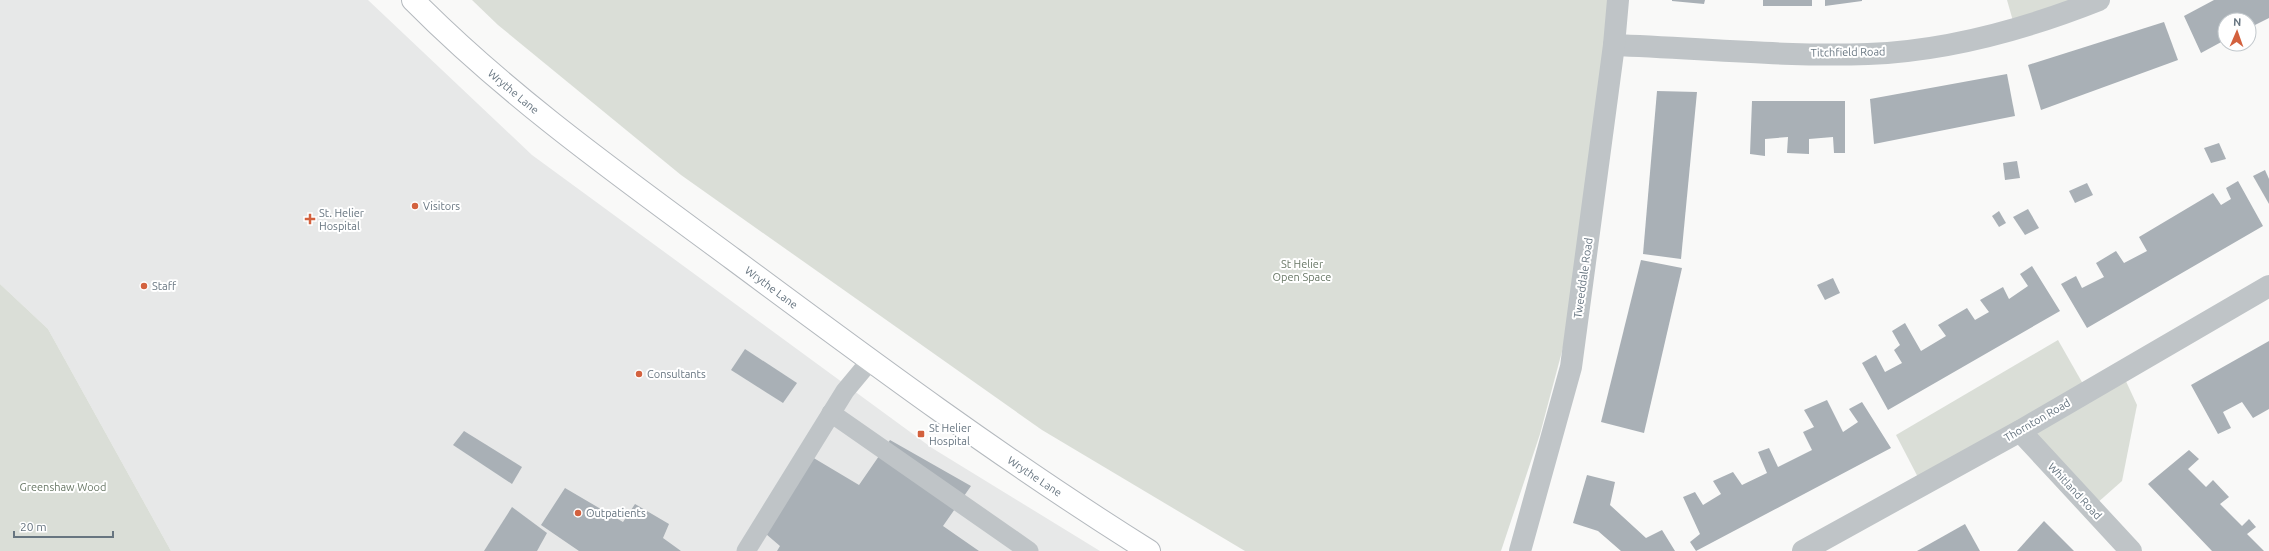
<svg xmlns="http://www.w3.org/2000/svg" width="2269" height="551" font-family="Ubuntu,sans-serif">
<rect width="100%" height="100%" fill="#f9f9f8"/>
<polygon fill="#e7e8e8" points="0,0 368,0 532,155 932,448 1100,551 171,551 48,329 0,284"/>
<g fill="#daded7">
<polygon points="472,0 1608,0 1590,200 1565,340 1540,434 1501,551 1245,551 1042,430 681,175 498,25"/>
<polygon points="2007,0 2099,0 2015,28"/>
<polygon points="0,284 48,329 171,551 0,551"/>
<polygon points="2058,340 2087,391 1922,485 1896,435"/>
<polygon points="2124,377 2137,405 2122,481 2096,504 2030,431"/>
</g>
<g fill="#a9b0b6">
<polygon points="1672,0 1705,0 1704,4 1672,1"/>
<rect x="1763" y="0" width="49" height="6"/>
<polygon points="1825,0 1862,0 1862,1 1825,6"/>
<polygon points="2214,0 2269,0 2269,18 2249,28 2249,20 2225,20 2225,40 2201,53 2184,16"/>
<polygon points="2164,22 2178,60 2041,110 2028,65"/>
<polygon points="2007,74 2015,116 1874,144 1870,99"/>
<polygon points="1657,91 1697,92 1681,259 1643,254"/>
<polygon points="1752,101 1845,101 1845,153 1834,153 1833,137 1809,139 1809,154 1787,153 1788,137 1765,139 1765,156 1750,154"/>
<polygon points="2219,143 2226,159 2211,163 2204,148"/>
<polygon points="2017,161 2020,178 2005,180 2003,163"/>
<polygon points="2265,170 2269,179 2269,204 2253,176"/>
<polygon points="2238,181 2263,226 2087,328 2061,284 2076,276 2082,288 2104,277 2096,263 2116,251 2124,263 2147,251 2139,237 2213,193 2221,205 2231,199 2226,188"/>
<polygon points="2087,183 2093,195 2075,203 2069,191"/>
<polygon points="2028,209 2039,228 2025,235 2013,217"/>
<polygon points="1999,211 2006,223 1999,227 1992,216"/>
<polygon points="1641,260 1682,268 1644,433 1601,422"/>
<polygon points="2032,266 2060,311 1888,410 1862,363 1876,355 1885,372 1902,363 1894,350 1900,345 1892,331 1905,323 1921,351 1946,336 1938,325 1967,308 1975,320 1989,312 1980,300 2003,287 2009,299 2028,286 2020,274"/>
<polygon points="1833,278 1840,293 1825,300 1817,285"/>
<polygon points="2269,341 2269,409 2253,418 2242,402 2223,412 2231,428 2218,434 2191,385"/>
<polygon points="745,349 797,383 783,403 731,370"/>
<polygon points="1827,400 1843,432 1858,422 1849,409 1862,402 1891,448 1696,551 1690,542 1700,534 1683,497 1695,492 1703,505 1721,494 1713,481 1733,472 1742,485 1767,473 1758,452 1769,448 1778,467 1812,450 1803,432 1814,427 1804,410"/>
<polygon points="464,431 522,467 512,484 453,445"/>
<polygon points="890,440 971,486 943,526 979,551 777,551 780,546 766,534 812,457 859,485"/>
<polygon points="2189,450 2199,459 2188,469 2206,487 2213,480 2229,497 2220,504 2242,526 2249,519 2256,527 2247,534 2264,551 2212,551 2148,484"/>
<polygon points="1587,475 1615,482 1610,505 1646,538 1662,530 1675,551 1621,551 1598,531 1573,523"/>
<polygon points="565,488 623,522 635,504 669,524 663,538 681,551 579,551 541,525"/>
<polygon points="512,507 547,533 537,551 484,551"/>
<polygon points="2044,521 2074,551 2017,551"/>
<polygon points="1965,524 1980,551 1917,551"/>
</g>
<g fill="none" stroke-linecap="round" stroke-linejoin="round">
<g stroke="#b4b9be" stroke-width="24">
<g id="secondary">
<path id="s1" d="M413,0C510,98 622,177 733,259C869,360 1005,461 1149,551"/>
</g>
</g>
<g stroke="#bfc4c7" stroke-width="19">
<polyline points="831,413 1029,551"/>
<polyline points="746,551 845,391 870,361"/>
</g>
<g stroke="#bfc4c7" stroke-width="22">
<path d="M1614,45C1699,48 1784,57 1868,54C1947,51 2026,29 2099,0"/>
<polyline points="2020,431 2131,551"/>
<polyline points="1520,551 1571,367 1614,45 1618,0"/>
<polyline points="1803,551 2020,431 2269,286"/>
</g>
<use href="#secondary" stroke="#fff" stroke-width="22"/>
</g>
<g fill="#d3613e" stroke="#fff" stroke-width="1.5">
<circle cx="415" cy="206" r="4"/>
<path d="M308 213h4v4h4v4h-4v4h-4v-4h-4v-4h4z"/>
<circle cx="144" cy="286" r="4"/>
<circle cx="639" cy="374" r="4"/>
<rect x="917" y="430" width="8" height="8" rx="2"/>
<circle cx="578" cy="513" r="4"/>
</g>
<g text-anchor="middle" stroke-width="4" stroke-linejoin="round" paint-order="stroke">
<g font-size="11" fill="#677580" stroke="#fff">
<text transform="translate(1848 52) rotate(-1)" y="4">Titchfield Road</text>
<text dy="4" stroke="none"><textPath href="#s1" startOffset="136">Wrythe Lane</textPath></text>
<text transform="translate(1583 278) rotate(-82)" y="4">Tweeddale Road</text>
<text dy="4" stroke="none"><textPath href="#s1" startOffset="460">Wrythe Lane</textPath></text>
<text transform="translate(2037 420) rotate(-30)" y="4">Thornton Road</text>
<text dy="4" stroke="none"><textPath href="#s1" startOffset="784">Wrythe Lane</textPath></text>
<text transform="translate(2075 491) rotate(47)" y="4">Whitland Road</text>
</g>
<g font-size="11" fill="#677580" stroke="#fff" text-anchor="start">
<text x="423" y="210">Visitors</text>
<text x="319" y="217">St. Helier<tspan x="319" dy="13">Hospital</tspan></text>
<text x="152" y="290">Staff</text>
<text x="647" y="378">Consultants</text>
<text x="929" y="432">St Helier<tspan x="929" dy="13">Hospital</tspan></text>
<text x="586" y="517">Outpatients</text>
</g>
<g font-size="11" fill="#697866" stroke="#fff">
<text x="1302" y="268">St Helier<tspan x="1302" dy="13">Open Space</tspan></text>
<text x="63" y="491">Greenshaw Wood</text>
</g>
</g>
<g transform="translate(2237 32) rotate(2)"><circle r="19" fill="#ffffff" stroke="#c2c8cc"/>
<path d="M0-3L7 15L0 10L-7 15Z" fill="#d3613e"/>
<text y="-6" font-size="11" font-weight="bold" text-anchor="middle" fill="#677580">N</text>
</g>
<path d="M14 531v6h99v-6" fill="none" stroke="#677580" stroke-width="2"/>
<text x="20" y="531" font-size="12" fill="#677580" stroke="#ffffff" stroke-width="3" paint-order="stroke">20 m</text>
</svg>
